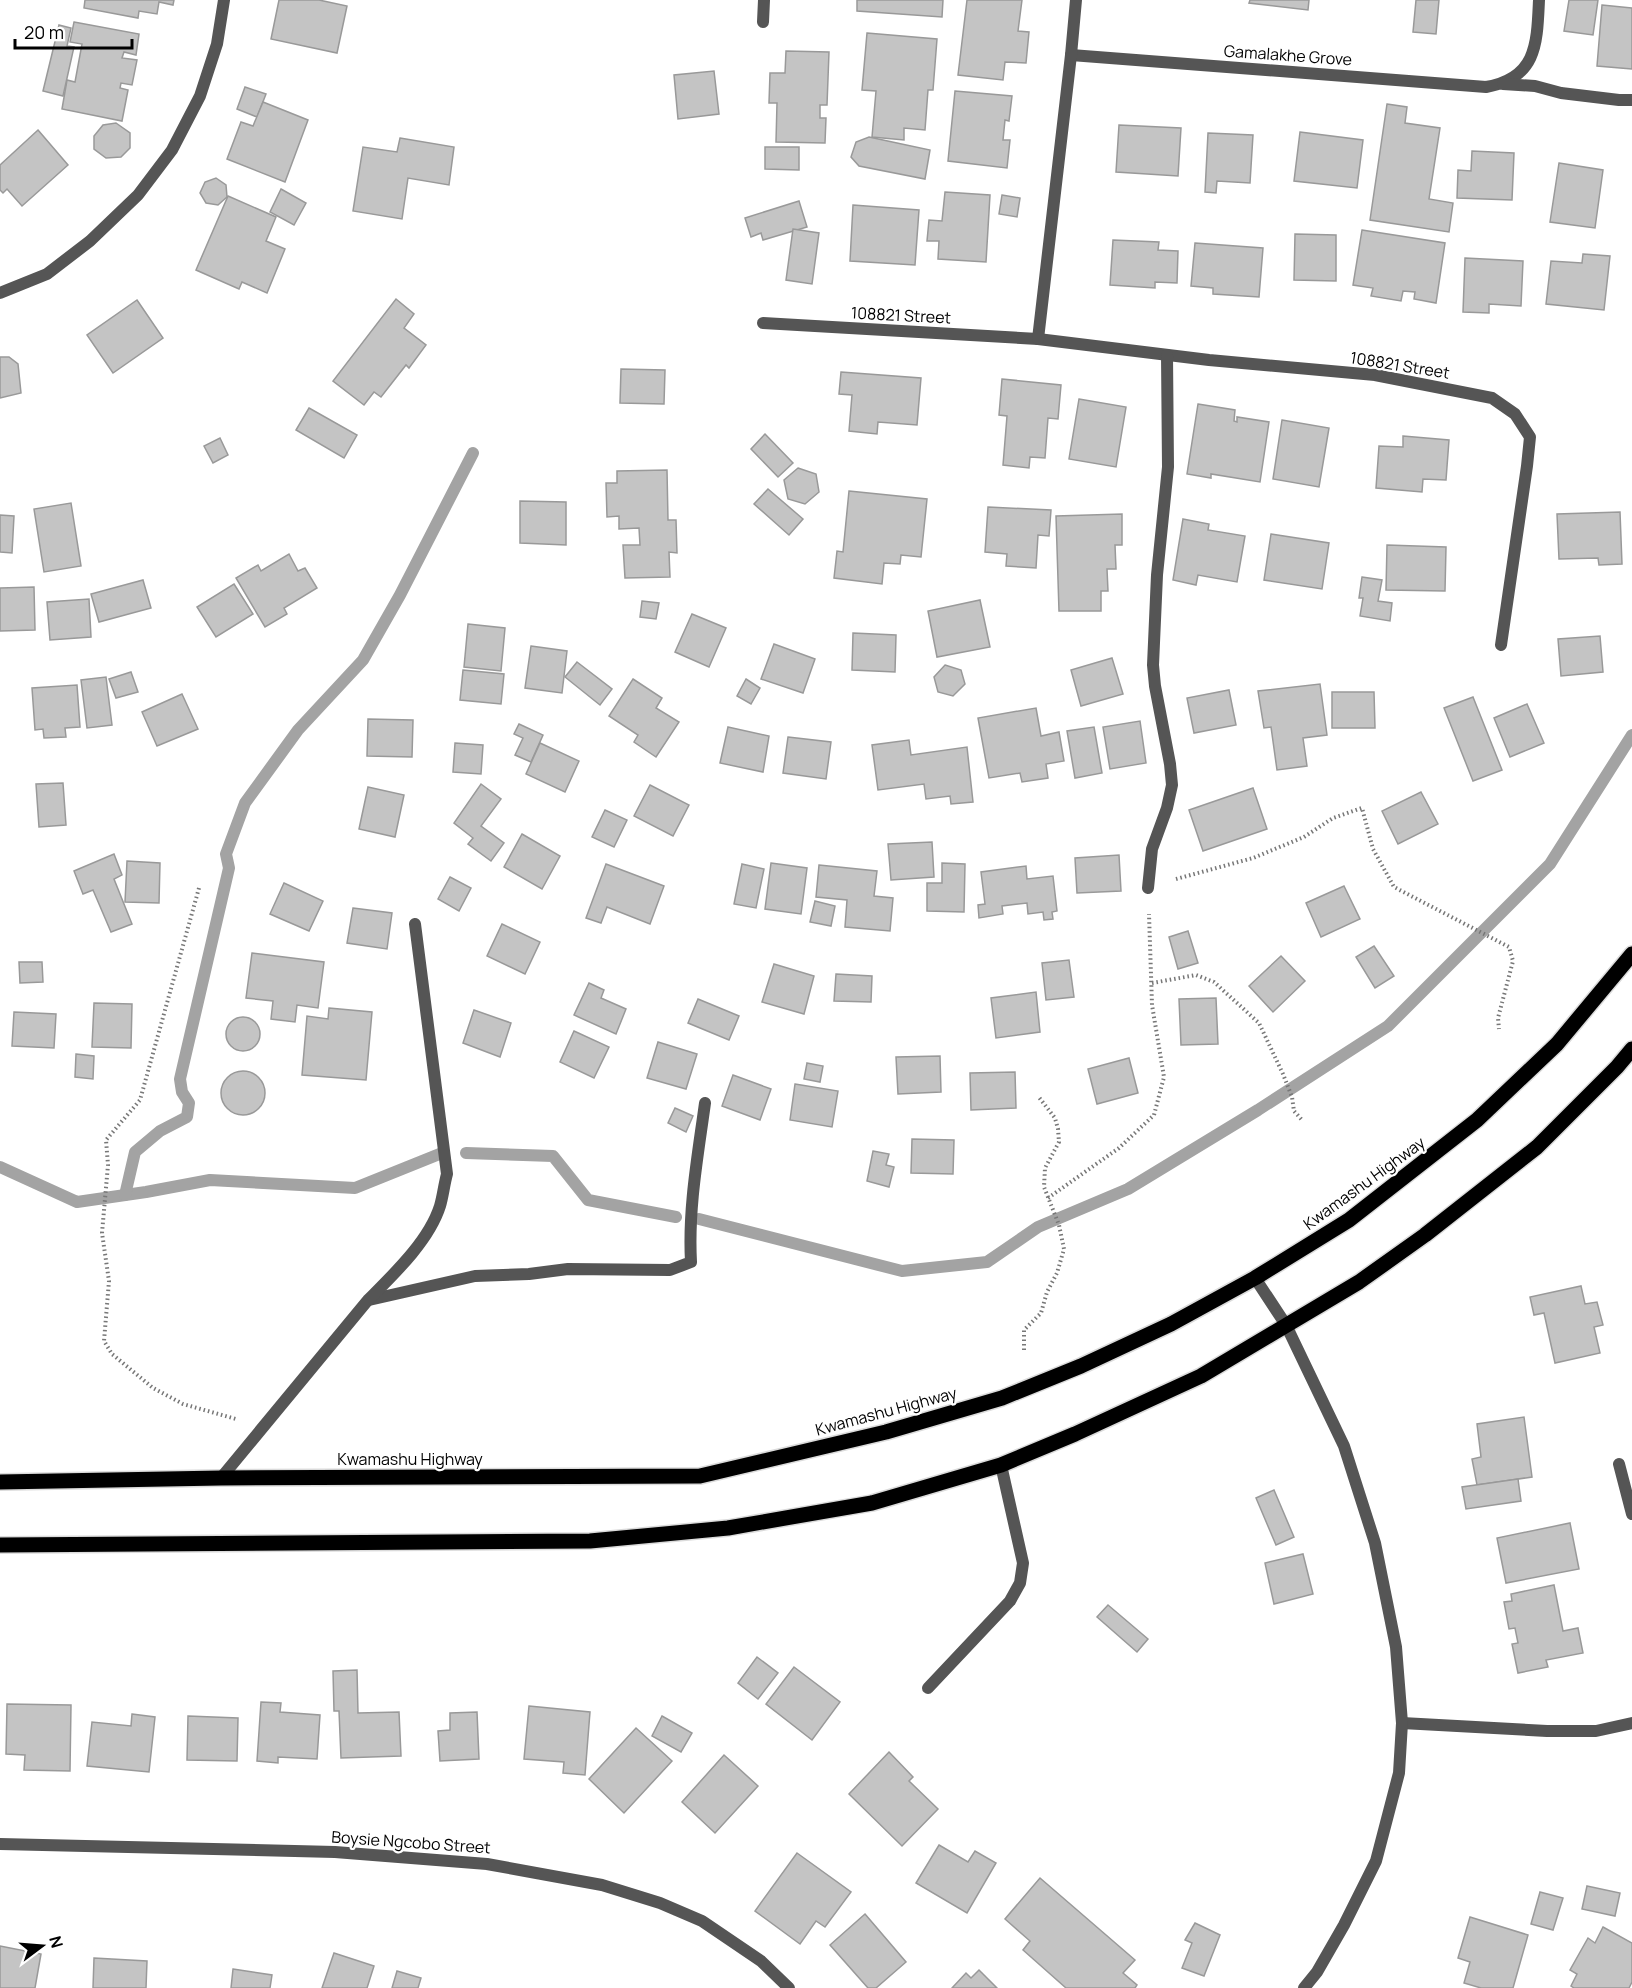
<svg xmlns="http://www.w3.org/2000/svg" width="1632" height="1988" font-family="Manrope,sans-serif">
<rect width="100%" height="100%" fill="#fff"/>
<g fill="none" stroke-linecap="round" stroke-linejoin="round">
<g stroke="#a3a3a3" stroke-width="12">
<polyline points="466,1153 553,1156 588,1200 676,1217"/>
<polyline points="0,1167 77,1202 146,1192 210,1180 355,1188 442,1153"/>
<polyline points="125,1195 135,1152 160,1131 187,1117 189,1103 182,1092 180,1079 229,868 226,854 245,803 298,730 363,660 400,595 473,453"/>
<polyline points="699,1219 902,1271 987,1262 1038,1227 1128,1189 1258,1110 1388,1026 1550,864 1632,735"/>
</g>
</g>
<g fill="#c4c4c4" stroke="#999" stroke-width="1.5">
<polygon points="85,0 174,0 173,5 159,2 157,14 139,11 138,18 84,8"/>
<polygon points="279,0 319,0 347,6 337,53 271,39"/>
<polygon points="857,0 943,0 942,17 857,11"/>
<polygon points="967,0 1022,0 1018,31 1029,32 1026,63 1005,62 1003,80 958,75"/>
<polygon points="1250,0 1309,0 1308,10 1249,3"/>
<polygon points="1416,0 1439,0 1436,34 1413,32"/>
<polygon points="1569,0 1598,0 1593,35 1564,31"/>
<polygon points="1602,5 1632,8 1632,69 1597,66"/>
<polygon points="74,22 139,34 136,55 124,52 122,58 137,60 132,85 121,83 120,88 128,90 122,121 62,109 67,80 75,82 82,44 70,42"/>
<polygon points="59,25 71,28 67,46 74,47 63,96 43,91"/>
<polygon points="867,33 937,39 933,90 928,90 925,130 904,128 904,140 872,137 876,91 862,90"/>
<polygon points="786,51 829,52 827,105 820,105 820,118 826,118 825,143 776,142 777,103 769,103 770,73 785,73"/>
<polygon points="714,71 719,114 678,119 674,75"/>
<polygon points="245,87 266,94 257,117 237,109"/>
<polygon points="955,91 1012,96 1009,121 1005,120 1003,140 1010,140 1007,168 948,161"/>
<polygon points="263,102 308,120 285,182 227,159 241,122 253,126"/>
<polygon points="1387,104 1407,107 1405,123 1440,128 1429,199 1453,203 1449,232 1370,220"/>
<polygon points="116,123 130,133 130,148 121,157 106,158 94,149 94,136 103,125"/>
<polygon points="1119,125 1181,128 1178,176 1116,172"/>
<polygon points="38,130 68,165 22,206 7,189 3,193 0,190 0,165"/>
<polygon points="1300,132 1363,140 1357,188 1294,181"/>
<polygon points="1208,133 1253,135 1250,183 1217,181 1216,193 1205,192"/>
<polygon points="869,137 930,150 925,179 859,166 851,157 856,142"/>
<polygon points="400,138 454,147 449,185 408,178 402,219 353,211 363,147 397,152"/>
<polygon points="765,147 799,147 799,170 765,169"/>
<polygon points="1472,151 1514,153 1512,200 1457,198 1458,170 1471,171"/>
<polygon points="1559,163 1603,170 1595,228 1550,222"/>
<polygon points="216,178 226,185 227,197 218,205 206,203 200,193 205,182"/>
<polygon points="281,189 306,203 294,225 270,212"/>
<polygon points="945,192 990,195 986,262 938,259 939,241 927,241 929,220 942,221"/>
<polygon points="1002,195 1020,198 1017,217 999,214"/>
<polygon points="228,196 276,217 266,241 285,249 267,293 242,282 239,289 196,270"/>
<polygon points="799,201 807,227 763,240 761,233 751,237 745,218"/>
<polygon points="853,205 919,210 915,265 850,261"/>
<polygon points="793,229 819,233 812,284 786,280"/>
<polygon points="1362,230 1445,243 1436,303 1414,299 1415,292 1403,291 1401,301 1371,296 1373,288 1353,285"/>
<polygon points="1295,234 1336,235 1336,281 1294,280"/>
<polygon points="1113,240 1159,242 1158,250 1178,251 1177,283 1155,282 1155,288 1110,285"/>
<polygon points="1195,243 1263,248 1259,297 1213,294 1213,288 1191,286"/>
<polygon points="1583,254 1610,256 1604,310 1546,304 1551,261 1582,263"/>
<polygon points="1465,258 1523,261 1521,306 1489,304 1489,313 1463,312"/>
<polygon points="396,299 414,314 404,328 426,345 409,368 406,365 381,397 374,392 364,405 333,381"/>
<polygon points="137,300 163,338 113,373 87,335"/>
<polygon points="0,357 9,357 18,364 21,393 0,398"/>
<polygon points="621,369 665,370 664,404 620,403"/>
<polygon points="841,372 921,378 917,425 878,422 877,434 849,431 852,395 839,394"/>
<polygon points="1002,379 1061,385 1058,419 1048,418 1045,458 1030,457 1029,468 1003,465 1007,416 999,415"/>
<polygon points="1079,399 1126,407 1116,467 1069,459"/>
<polygon points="1198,404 1235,410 1234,421 1237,422 1237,417 1269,422 1260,482 1211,474 1211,478 1187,474"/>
<polygon points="309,408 357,435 344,458 296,430"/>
<polygon points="1282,420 1329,428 1319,487 1273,479"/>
<polygon points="765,434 793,463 778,477 751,449"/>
<polygon points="1403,436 1449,440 1446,480 1423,479 1422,492 1376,488 1379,446 1403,447"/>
<polygon points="220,438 228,455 213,463 204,446"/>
<polygon points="798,468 816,474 819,492 805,504 788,499 784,480"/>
<polygon points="667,470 668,520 676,520 677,553 669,552 670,577 625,578 623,545 640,545 639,528 619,529 619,516 607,517 606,483 617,483 617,471"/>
<polygon points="768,489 803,519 789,535 754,504"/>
<polygon points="849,491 927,499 921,557 901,555 900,564 884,563 882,584 834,578 837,551 843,552"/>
<polygon points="520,501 566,502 566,545 520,543"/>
<polygon points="71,503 81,566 44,572 34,509"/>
<polygon points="988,507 1051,510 1049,536 1038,535 1036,568 1006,566 1007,554 985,552"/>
<polygon points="1620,512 1622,564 1599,565 1598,558 1559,559 1557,514"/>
<polygon points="1122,514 1122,545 1115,545 1116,569 1107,569 1108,591 1101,591 1101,611 1059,611 1056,516"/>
<polygon points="0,515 14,516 12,553 0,552"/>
<polygon points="1183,519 1209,524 1208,530 1245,536 1237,582 1198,575 1196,585 1173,580"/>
<polygon points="1271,534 1329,543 1322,589 1264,580"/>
<polygon points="1387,545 1446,547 1445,591 1386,590"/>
<polygon points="289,554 298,571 305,568 317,588 284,608 287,614 265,627 236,578 258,565 261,571"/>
<polygon points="1362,577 1382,580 1378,601 1392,603 1390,621 1360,616 1363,598 1359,598"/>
<polygon points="143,580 151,608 99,622 91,594"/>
<polygon points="234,584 253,614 216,637 197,607"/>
<polygon points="34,587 35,630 0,631 0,588"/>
<polygon points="89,599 91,637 50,640 47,602"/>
<polygon points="980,600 990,647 937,657 928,611"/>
<polygon points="642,601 659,603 656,619 640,617"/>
<polygon points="692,614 726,628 709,667 675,652"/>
<polygon points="468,624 505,628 501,671 464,667"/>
<polygon points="853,633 896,635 895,672 852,670"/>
<polygon points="1600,636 1603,672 1561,676 1558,639"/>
<polygon points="774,644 815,659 803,693 761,679"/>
<polygon points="531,646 567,651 562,693 525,688"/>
<polygon points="1112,658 1123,694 1081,706 1071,670"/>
<polygon points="577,662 612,689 600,705 565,677"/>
<polygon points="945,665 961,670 965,684 953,696 938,692 934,677"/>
<polygon points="463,670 504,674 501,704 460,700"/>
<polygon points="131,672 138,692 116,698 109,679"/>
<polygon points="106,677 112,725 87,728 81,680"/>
<polygon points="633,679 662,698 656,708 679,722 656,757 634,742 638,735 609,716"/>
<polygon points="746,679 760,688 751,704 737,696"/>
<polygon points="1320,684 1327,735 1303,738 1307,766 1277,770 1271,727 1264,728 1258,691"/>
<polygon points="77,685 80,727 65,728 66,737 44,738 43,729 35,730 32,688"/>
<polygon points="1229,690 1236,725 1194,733 1187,698"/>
<polygon points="1332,692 1374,692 1375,728 1332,728"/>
<polygon points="182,694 198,729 157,746 142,712"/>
<polygon points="1473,697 1502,770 1473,781 1444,708"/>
<polygon points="1527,704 1544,743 1510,757 1494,718"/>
<polygon points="1036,708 1041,736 1059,732 1064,761 1046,764 1048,778 1022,782 1020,773 989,778 978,718"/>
<polygon points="368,719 413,720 412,757 367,756"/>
<polygon points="1140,721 1146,763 1110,769 1103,727"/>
<polygon points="519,724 543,735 531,762 515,755 523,738 514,734"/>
<polygon points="728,727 769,736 763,772 720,763"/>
<polygon points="1094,727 1102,773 1075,778 1067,731"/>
<polygon points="788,737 831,742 826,779 783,773"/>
<polygon points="909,740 911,755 967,747 973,802 951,804 950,796 926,799 924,784 878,790 872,745"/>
<polygon points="455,743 483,745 481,774 453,772"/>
<polygon points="540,743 579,761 565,792 526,774"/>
<polygon points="63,783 66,825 39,827 36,784"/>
<polygon points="481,784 501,799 481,826 504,843 491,861 468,844 473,838 454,823"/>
<polygon points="650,785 689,805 673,836 634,816"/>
<polygon points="368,787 404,795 395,837 359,829"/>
<polygon points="1253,788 1267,829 1203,851 1189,810"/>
<polygon points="1421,792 1438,824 1398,844 1382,811"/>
<polygon points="605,810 627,820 614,847 592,837"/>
<polygon points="522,834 560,856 542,889 504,867"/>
<polygon points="932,842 934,877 891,880 888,844"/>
<polygon points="114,854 122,875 114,879 132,924 111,932 93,890 83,894 74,871"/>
<polygon points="1119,855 1121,891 1077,893 1075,858"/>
<polygon points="127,861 160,863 159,903 125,902"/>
<polygon points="771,863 807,868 801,914 765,909"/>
<polygon points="942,863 965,864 964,912 927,911 927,883 942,883"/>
<polygon points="606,864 664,886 650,924 607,907 601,923 586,918"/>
<polygon points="742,864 764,869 756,908 734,904"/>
<polygon points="819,865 877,871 874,896 893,898 890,931 845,927 847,900 816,897"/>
<polygon points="1026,866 1027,879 1053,876 1057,911 1052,912 1053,919 1044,920 1043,912 1028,914 1027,903 1002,906 1003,914 979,918 978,905 985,904 981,872"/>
<polygon points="450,877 471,888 459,911 438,899"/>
<polygon points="284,883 323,901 309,931 270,914"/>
<polygon points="1344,886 1360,919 1321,937 1306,903"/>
<polygon points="815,901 835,906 831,926 810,922"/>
<polygon points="353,908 392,913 387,949 347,943"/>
<polygon points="502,924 540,942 525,974 487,956"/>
<polygon points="1188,931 1198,963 1178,969 1169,937"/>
<polygon points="1374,946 1394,976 1375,988 1356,957"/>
<polygon points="252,953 324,962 318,1008 297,1005 295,1022 271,1019 273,1001 246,998"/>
<polygon points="1281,956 1305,981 1273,1012 1249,986"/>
<polygon points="1069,960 1074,997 1046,1000 1042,963"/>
<polygon points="19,962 42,962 43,982 20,983"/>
<polygon points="774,964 814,976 804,1014 762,1002"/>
<polygon points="836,974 872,976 871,1002 834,1001"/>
<polygon points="589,983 604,990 601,998 626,1009 616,1034 574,1015"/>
<polygon points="1036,992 1040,1032 996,1038 991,998"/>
<polygon points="1216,998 1218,1044 1181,1045 1179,999"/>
<polygon points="698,999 739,1016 729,1040 688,1023"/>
<polygon points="94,1003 132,1004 131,1048 92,1047"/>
<polygon points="329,1008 372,1012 366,1080 302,1075 307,1016 328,1019"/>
<polygon points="474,1010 511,1023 500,1057 463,1043"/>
<polygon points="14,1012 56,1014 54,1048 12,1046"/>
<circle cx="243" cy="1034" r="17"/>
<polygon points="574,1031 609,1047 594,1078 560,1062"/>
<polygon points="658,1042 697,1054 686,1089 647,1078"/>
<polygon points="76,1054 94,1056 93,1079 75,1077"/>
<polygon points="940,1056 941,1092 898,1094 896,1057"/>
<polygon points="1129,1058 1138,1093 1097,1104 1088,1069"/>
<polygon points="807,1063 823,1066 820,1082 804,1079"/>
<circle cx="243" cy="1093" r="22"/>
<polygon points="1015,1072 1016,1108 971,1110 970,1073"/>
<polygon points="733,1075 771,1089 760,1120 722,1106"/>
<polygon points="795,1084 838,1091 832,1127 790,1120"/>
<polygon points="675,1108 693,1116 686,1132 668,1123"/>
<polygon points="912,1139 954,1140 953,1174 911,1173"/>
<polygon points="873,1151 889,1154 886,1165 894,1167 889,1187 867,1181"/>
<polygon points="1581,1286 1585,1304 1597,1302 1603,1325 1594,1327 1600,1353 1555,1363 1544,1313 1534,1315 1530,1297"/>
<polygon points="1524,1417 1532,1477 1477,1485 1472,1459 1481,1457 1477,1424"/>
<polygon points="1518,1479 1521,1501 1466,1509 1462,1487"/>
<polygon points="1274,1490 1294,1537 1276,1545 1256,1498"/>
<polygon points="1570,1523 1579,1569 1506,1583 1497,1538"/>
<polygon points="1303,1554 1313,1594 1274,1604 1265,1563"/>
<polygon points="1554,1585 1563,1631 1578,1628 1583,1653 1546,1660 1548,1667 1518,1673 1512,1644 1518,1643 1515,1628 1509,1629 1504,1602 1512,1601 1511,1594"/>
<polygon points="1108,1605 1148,1639 1137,1652 1097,1617"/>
<polygon points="757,1657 778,1673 758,1699 738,1683"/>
<polygon points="794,1667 840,1702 812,1740 766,1704"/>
<polygon points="357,1670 358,1713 399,1712 401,1756 341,1758 339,1711 334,1711 333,1671"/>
<polygon points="261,1702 281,1703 280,1712 320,1715 317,1759 278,1757 278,1763 257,1761"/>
<polygon points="7,1704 71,1705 70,1771 24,1770 25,1755 6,1754"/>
<polygon points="529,1706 590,1712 585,1775 563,1773 564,1762 524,1759"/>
<polygon points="477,1712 479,1759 440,1761 438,1731 450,1730 450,1713"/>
<polygon points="132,1714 155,1717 149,1772 87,1766 92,1722 131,1726"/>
<polygon points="188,1716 238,1718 237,1761 187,1760"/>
<polygon points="662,1716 692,1733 681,1752 652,1736"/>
<polygon points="636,1728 672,1761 624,1813 589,1779"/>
<polygon points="889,1752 913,1777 909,1781 938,1809 902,1846 849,1794"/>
<polygon points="724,1755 758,1786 715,1833 682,1802"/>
<polygon points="939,1845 968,1862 975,1851 996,1863 967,1913 916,1883"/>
<polygon points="797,1853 851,1892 825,1927 816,1921 800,1944 755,1911"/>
<polygon points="1040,1878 1135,1960 1123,1973 1137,1985 1135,1988 1066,1988 1023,1950 1030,1941 1005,1919"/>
<polygon points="1587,1886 1620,1893 1615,1916 1582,1909"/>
<polygon points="1540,1892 1563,1898 1553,1930 1531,1924"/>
<polygon points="865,1914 906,1962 876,1988 868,1988 830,1945"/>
<polygon points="1470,1917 1528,1935 1513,1988 1481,1988 1464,1983 1470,1962 1458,1958"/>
<polygon points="1195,1923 1220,1935 1204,1976 1182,1968 1192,1943 1185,1940"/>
<polygon points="1603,1927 1632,1943 1632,1982 1629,1988 1574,1988 1571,1986 1577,1974 1570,1970 1588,1938 1595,1943"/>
<polygon points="0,1946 41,1954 35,1988 0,1988"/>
<polygon points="334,1953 374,1966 367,1988 322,1988"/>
<polygon points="94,1958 147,1961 146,1988 93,1988"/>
<polygon points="233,1969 272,1975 270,1988 231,1988"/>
<polygon points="979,1970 997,1988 952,1988 966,1973 971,1978"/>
<polygon points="397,1971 421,1978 418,1988 392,1988"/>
</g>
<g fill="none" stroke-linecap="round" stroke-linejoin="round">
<g stroke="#dbdbdb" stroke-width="18">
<g id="primary">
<polyline points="0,1482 221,1478 700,1476 886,1432 1002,1398 1081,1366 1171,1324 1255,1278 1349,1220 1477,1120 1557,1044 1632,954"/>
<polyline points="0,1545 590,1541 728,1528 872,1503 1001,1465 1075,1434 1201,1376 1359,1282 1425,1235 1537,1147 1617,1067 1632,1049"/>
</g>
</g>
<g stroke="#777" stroke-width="4" stroke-dasharray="1.5 3" stroke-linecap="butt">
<polyline points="1176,879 1253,858 1304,837 1333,818 1362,808 1373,849 1394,887 1509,947 1513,961 1498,1018 1499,1029"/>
<polyline points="199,888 140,1100 106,1140 108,1165 102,1233 109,1281 104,1341 112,1354 153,1388 183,1404 236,1419"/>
<polyline points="1152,983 1196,975 1214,982 1259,1023 1283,1074 1292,1097 1294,1111 1302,1120"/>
<polyline points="1048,1198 1119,1148 1154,1115 1164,1077 1152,1005 1149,914"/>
<polyline points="1024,1350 1024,1330 1041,1313 1047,1292 1057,1273 1064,1249 1059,1225 1044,1187 1045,1168 1059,1142 1058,1129 1055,1118 1038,1096"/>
</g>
<g stroke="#555" stroke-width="12">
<polyline points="763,22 764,0"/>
<path d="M1071,55L1486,87C1537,78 1537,44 1539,0"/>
<polyline points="1503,84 1535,86 1561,93 1619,100 1632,100"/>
<polyline points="0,293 47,274 90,241 138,195 172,150 200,96 217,44 224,0"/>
<polyline points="763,323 1038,339 1209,360 1375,375 1492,398 1515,414 1530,437 1527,466 1501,645"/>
<polyline points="1038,339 1071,55 1076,0"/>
<polyline points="1148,888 1152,849 1167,808 1172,785 1170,764 1155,686 1153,665 1157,575 1168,467 1167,355"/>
<path d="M369,1300L475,1276L529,1274L568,1269L670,1270L691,1262C688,1208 698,1155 705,1103"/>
<polyline points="1619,1464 1632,1514"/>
<path d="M221,1478L368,1300C393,1275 429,1241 440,1206C443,1196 444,1185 447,1174L415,924"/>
<polyline points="928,1688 1010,1601 1020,1583 1023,1563 1001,1465"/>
<polyline points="1402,1723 1547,1731 1596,1731 1632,1723"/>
<polyline points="0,1844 335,1852 487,1864 602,1885 660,1903 702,1921 761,1961 789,1988"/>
</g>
<polyline stroke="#555" stroke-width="12" points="1255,1278 1286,1325 1344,1446 1375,1543 1396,1647 1402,1723 1399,1773 1376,1861 1344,1925 1317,1972 1304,1988"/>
<use href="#primary" stroke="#000" stroke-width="15"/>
</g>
<g text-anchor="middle" stroke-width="4.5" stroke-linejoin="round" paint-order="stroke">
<g font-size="16" fill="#000" stroke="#fff">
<text transform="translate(1288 55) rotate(4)" y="6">Gamalakhe Grove</text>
<text transform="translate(901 315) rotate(3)" y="6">108821 Street</text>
<text transform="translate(1400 365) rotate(9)" y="6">108821 Street</text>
<text transform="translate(1364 1183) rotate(-36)" y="6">Kwamashu Highway</text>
<text transform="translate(886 1411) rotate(-15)" y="6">Kwamashu Highway</text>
<text x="410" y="1465">Kwamashu Highway</text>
<text transform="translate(411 1842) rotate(4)" y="6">Boysie Ngcobo Street</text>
</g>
</g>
<g transform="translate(42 1946) rotate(74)" stroke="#ffffff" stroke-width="4.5" paint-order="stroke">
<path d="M0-4.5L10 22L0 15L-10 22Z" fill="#000000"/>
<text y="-9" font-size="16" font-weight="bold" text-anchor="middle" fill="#000000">N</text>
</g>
<path d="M15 39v9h117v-9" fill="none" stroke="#000000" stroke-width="3"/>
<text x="24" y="39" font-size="18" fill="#000000" stroke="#ffffff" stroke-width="4.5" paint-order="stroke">20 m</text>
</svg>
